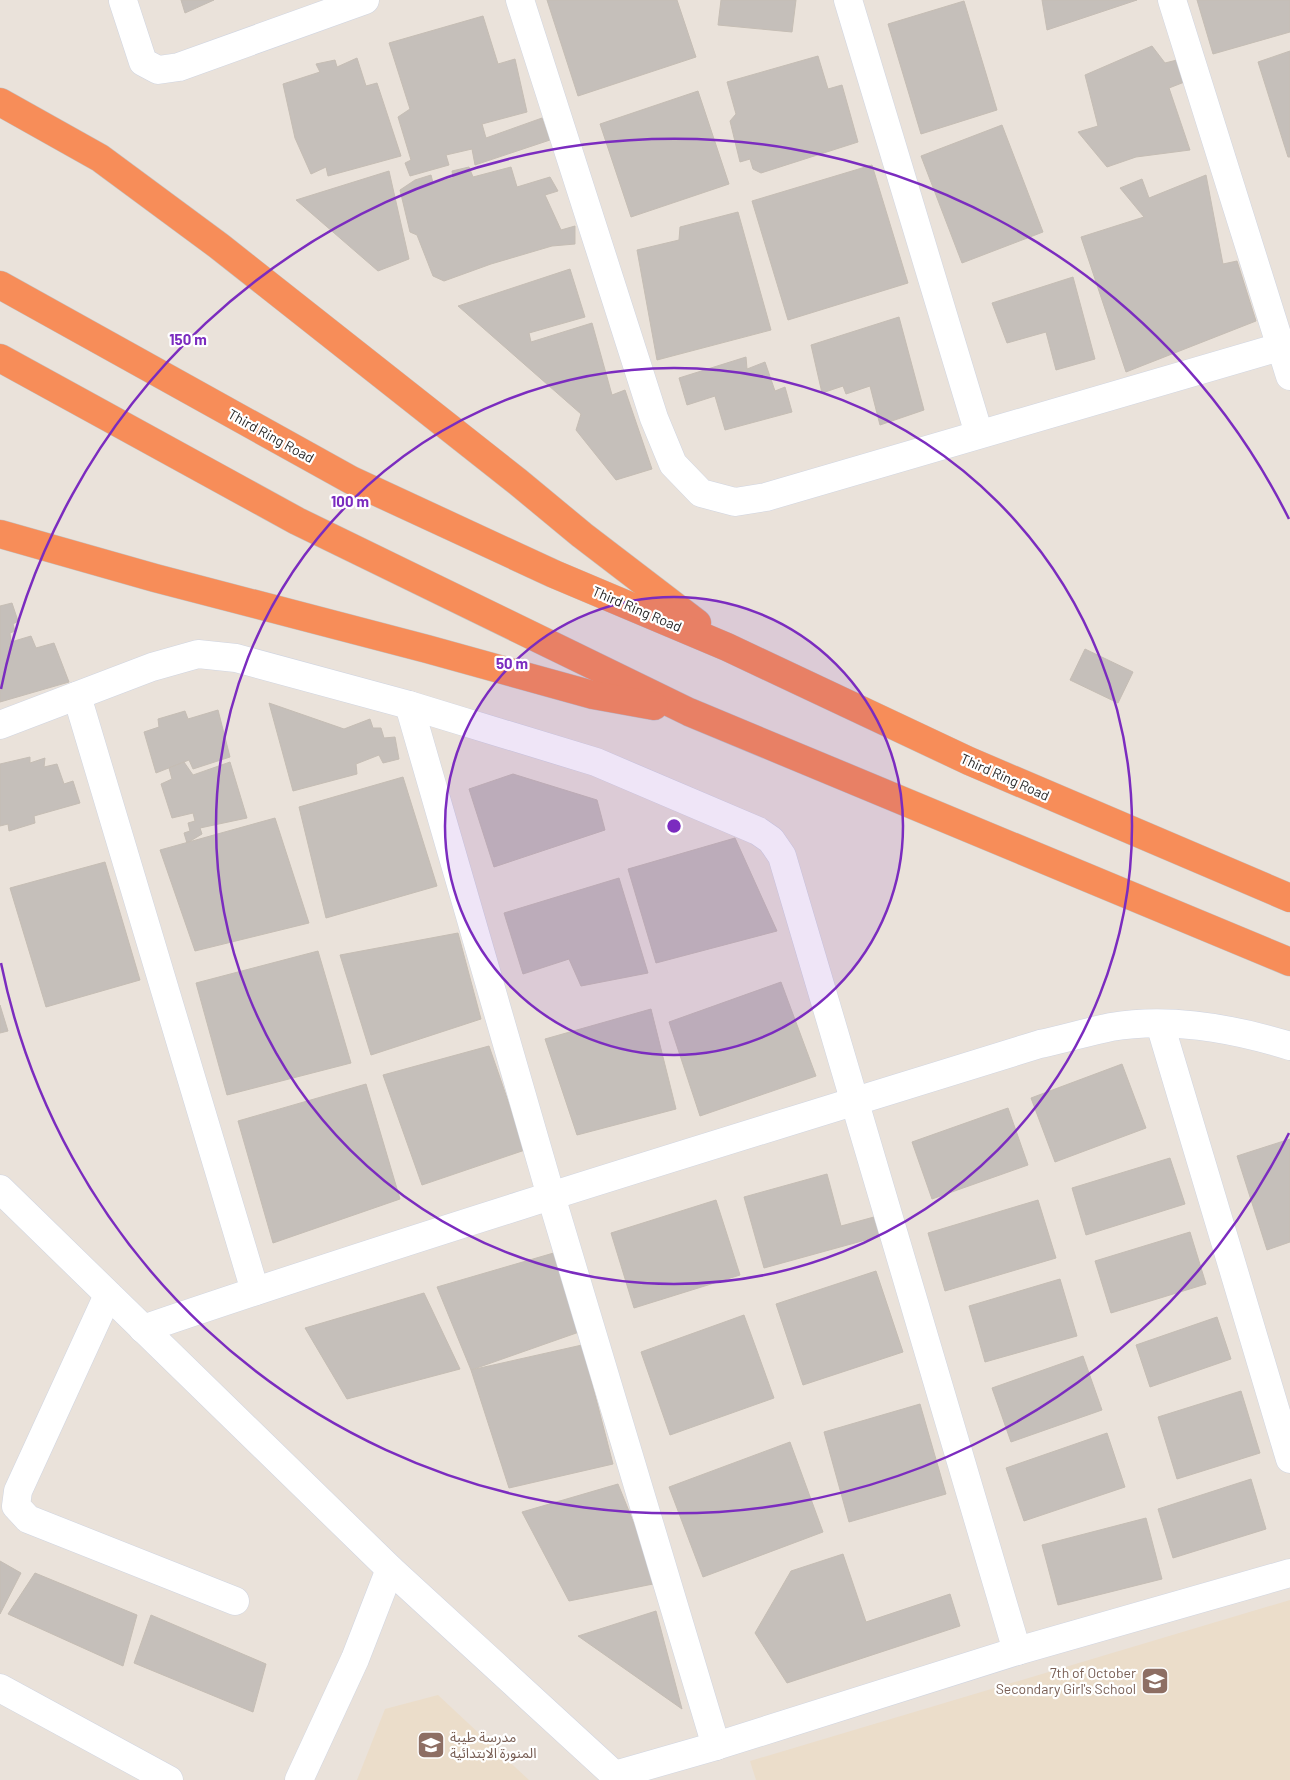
<svg xmlns="http://www.w3.org/2000/svg" width="1290" height="1780" font-family="Barlow,'Noto Sans Arabic',sans-serif">
<rect width="100%" height="100%" fill="#eae2da"/>
<g fill="#ebddca">
<polygon points="1290,1600 1290,1780 756,1780 750,1761"/>
<polygon points="438,1695 529,1780 357,1780 385,1709"/>
</g>
<g fill="#c5bfba" stroke="#c5bdb4">
<polygon points="181,0 214,0 185,13"/>
<polygon points="547,0 677,0 696,57 578,96"/>
<polygon points="721,0 796,0 792,32 718,25"/>
<polygon points="1042,0 1137,0 1047,30"/>
<polygon points="1197,0 1290,0 1290,32 1213,54"/>
<polygon points="964,1 997,110 921,134 888,24"/>
<polygon points="483,16 498,64 515,59 527,112 482,124 486,138 542,118 550,140 475,165 472,149 446,155 449,165 410,176 405,163 411,160 398,117 410,109 389,43"/>
<polygon points="1152,46 1165,63 1181,59 1187,81 1169,88 1190,150 1136,157 1107,167 1078,132 1098,126 1085,75"/>
<polygon points="1290,51 1290,157 1288,157 1258,62"/>
<polygon points="818,56 828,89 842,85 858,142 761,173 753,169 750,159 740,162 730,121 736,114 727,82"/>
<polygon points="357,58 366,86 377,83 401,156 328,176 326,167 311,174 295,138 283,84 320,72 316,64 335,60 337,67"/>
<polygon points="698,91 729,184 631,217 600,124"/>
<polygon points="1002,125 1043,232 962,263 921,156"/>
<polygon points="872,165 908,283 788,320 752,201"/>
<polygon points="469,167 473,177 511,167 517,187 550,177 558,191 545,195 561,230 575,226 575,244 552,246 491,264 444,281 433,276 417,235 410,232 400,190 415,180 431,175 433,183 453,178 452,171"/>
<polygon points="389,171 409,259 378,271 296,200"/>
<polygon points="1206,175 1223,264 1237,261 1256,321 1126,372 1081,237 1144,217 1120,188 1142,179 1149,198"/>
<polygon points="738,212 771,330 657,360 637,250 679,240 680,227"/>
<polygon points="570,269 585,317 529,333 531,342 592,323 612,395 625,390 652,469 616,480 576,430 581,414 458,306"/>
<polygon points="1073,277 1095,359 1056,370 1046,332 1007,343 992,303"/>
<polygon points="899,317 924,410 880,425 870,386 846,394 843,386 822,393 811,345"/>
<polygon points="746,357 747,369 765,362 775,391 785,387 792,412 725,430 715,396 687,405 679,378"/>
<polygon points="12,603 18,621 13,624 15,631 10,633 11,642 31,636 36,648 54,643 69,682 0,702 0,606"/>
<polygon points="1085,649 1133,672 1118,703 1070,680"/>
<polygon points="269,703 344,729 370,719 373,728 381,728 384,738 395,737 399,759 383,763 379,755 356,764 357,774 293,791"/>
<polygon points="218,710 230,757 193,769 189,760 156,773 144,732 159,727 158,719 185,711 188,719"/>
<polygon points="30,757 30,763 45,758 44,767 57,764 64,784 73,781 80,803 34,816 35,823 9,831 8,824 0,826 0,764"/>
<polygon points="184,762 193,775 230,762 247,818 200,828 202,834 187,843 184,833 190,831 188,823 195,821 193,813 172,818 161,784 172,779 169,768"/>
<polygon points="513,774 597,800 605,830 494,867 469,789"/>
<polygon points="403,777 437,886 326,918 299,807"/>
<polygon points="275,818 309,923 195,951 160,850"/>
<polygon points="735,838 777,931 656,963 628,869"/>
<polygon points="105,862 140,980 46,1007 10,888"/>
<polygon points="619,878 648,973 581,986 569,959 523,974 504,913"/>
<polygon points="458,933 481,1019 371,1055 340,955"/>
<polygon points="318,951 351,1063 227,1095 196,983"/>
<polygon points="781,982 816,1076 700,1116 669,1022"/>
<polygon points="0,1005 8,1031 0,1033"/>
<polygon points="651,1009 676,1109 577,1135 545,1039"/>
<polygon points="489,1046 525,1150 422,1185 383,1075"/>
<polygon points="1122,1064 1146,1128 1055,1162 1031,1098"/>
<polygon points="366,1084 400,1199 273,1243 238,1121"/>
<polygon points="1008,1108 1028,1165 932,1199 912,1142"/>
<polygon points="1290,1139 1290,1242 1267,1250 1237,1156"/>
<polygon points="1170,1158 1185,1204 1086,1235 1072,1188"/>
<polygon points="827,1174 841,1226 874,1217 880,1236 764,1268 744,1197"/>
<polygon points="716,1200 740,1275 634,1308 611,1233"/>
<polygon points="1038,1200 1056,1258 945,1291 928,1233"/>
<polygon points="1190,1232 1206,1284 1111,1313 1095,1261"/>
<polygon points="557,1252 582,1331 471,1370 437,1287"/>
<polygon points="876,1271 903,1352 803,1385 776,1304"/>
<polygon points="1060,1279 1077,1336 985,1362 969,1306"/>
<polygon points="424,1293 460,1369 347,1399 305,1328"/>
<polygon points="744,1315 774,1398 670,1435 641,1352"/>
<polygon points="1217,1317 1231,1359 1150,1387 1136,1345"/>
<polygon points="582,1345 613,1464 509,1488 471,1370"/>
<polygon points="1083,1356 1102,1410 1011,1442 992,1388"/>
<polygon points="1241,1391 1260,1453 1177,1479 1158,1417"/>
<polygon points="920,1404 946,1494 849,1522 824,1432"/>
<polygon points="1107,1433 1125,1487 1024,1521 1006,1468"/>
<polygon points="790,1442 823,1532 703,1577 669,1487"/>
<polygon points="1251,1479 1266,1529 1173,1558 1158,1509"/>
<polygon points="618,1484 658,1583 569,1601 522,1512"/>
<polygon points="1146,1518 1162,1579 1058,1605 1042,1545"/>
<polygon points="843,1554 866,1622 950,1594 960,1626 787,1683 755,1633 791,1571"/>
<polygon points="0,1561 21,1573 0,1614"/>
<polygon points="35,1573 137,1615 123,1666 8,1614"/>
<polygon points="656,1611 682,1709 578,1636"/>
<polygon points="151,1615 266,1664 253,1712 134,1663"/>
</g>
<g fill="none" stroke-linecap="round" stroke-linejoin="round">
<g stroke="#d0d5e1" stroke-width="29">
<g id="minor">
<polyline points="520,0 654,418 673,464 701,493 735,502 766,497 1290,344"/>
<polyline points="848,0 979,434"/>
<polyline points="1172,0 1290,376"/>
<polyline points="123,1 143,62 158,70 179,67 365,0"/>
<polyline points="77,696 255,1291"/>
<polyline points="409,705 551,1196 716,1746"/>
<polyline points="0,725 152,667 198,654 236,658 409,705 596,762 758,831 771,840 782,856 1017,1651"/>
<polyline points="1160,1024 1290,1459"/>
<polyline points="0,1189 390,1569 620,1780"/>
<polyline points="108,1295 18,1491 16,1506 28,1519 235,1601"/>
<path d="M143,1329C440,1228 740,1137 1040,1044C1064,1039 1087,1032 1111,1027C1169,1017 1235,1029 1290,1046"/>
<polyline points="0,1688 169,1780"/>
<polyline points="615,1775 716,1746 1017,1651 1290,1573"/>
<polyline points="299,1780 355,1659 390,1569"/>
</g>
</g>
<g stroke="#c3c3c3" stroke-width="29">
<g id="highway">
<polyline points="0,102 100,158 219,246 518,482 582,535 697,623"/>
<polyline points="0,285 351,480 554,574 727,647 969,761 1290,898"/>
<polyline points="0,358 297,521 689,712 1290,962"/>
<polyline points="0,534 155,578 427,649 593,695 654,706"/>
</g>
</g>
<use href="#minor" stroke="#fff" stroke-width="28"/>
<use href="#highway" stroke="#f78d59" stroke-width="28"/>
</g>
<circle cx="674" cy="826" r="229" fill="#7b2cbf" fill-opacity=".12"/>
<g fill="none" stroke="#7b2cbf" stroke-width="2.5">
<circle cx="674" cy="826" r="229"/>
<circle cx="674" cy="826" r="458"/>
<path d="M1289 1133A687 687 0 0 1 1 963M1 689A687 687 0 0 1 1289 519"/>
</g>
<defs>
<g id="school-square" transform="scale(1.4375)"><rect x="-9" y="-9" width="18" height="18" rx="4" fill="#8d6e63" stroke="#fff"/><path d="M0-5L7-2L0 1L-7-2ZM-4 1L0 2.5L4 1V4Q0 6-4 4Z" fill="#fff"/></g>
</defs>
<g fill-rule="evenodd">
<use href="#school-square" x="1155" y="1681"/>
<use href="#school-square" x="431" y="1745"/>
</g>
<g text-anchor="middle" stroke-width="4.5" stroke-linejoin="round" paint-order="stroke">
<g font-size="14" fill="#282828" stroke="#fff">
<text transform="translate(271 436) rotate(29)" y="5">Third Ring Road</text>
<text transform="translate(637 609) rotate(23)" y="5">Third Ring Road</text>
<text transform="translate(1005 777) rotate(24)" y="5">Third Ring Road</text>
</g>
<g font-size="14" fill="#785e54" stroke="#fff" text-anchor="end">
<text x="1136" y="1678">7th of October<tspan x="1136" dy="16">Secondary Girl's School</tspan></text>
<text x="450" y="1742" text-anchor="start">مدرسة طيبة<tspan x="450" dy="16">المنورة الابتدائية</tspan></text>
</g>
</g>
<circle cx="674" cy="826" r="8" fill="#7b2cbf" stroke="#fff" stroke-width="2.5"/>
<g font-size="15" text-anchor="middle" font-weight="bold" fill="#7b2cbf" stroke="#fff" stroke-width="4.5" stroke-linejoin="round" paint-order="stroke">
<text x="188" y="345">150 m</text>
<text x="350" y="507">100 m</text>
<text x="512" y="669">50 m</text>
</g>
</svg>
